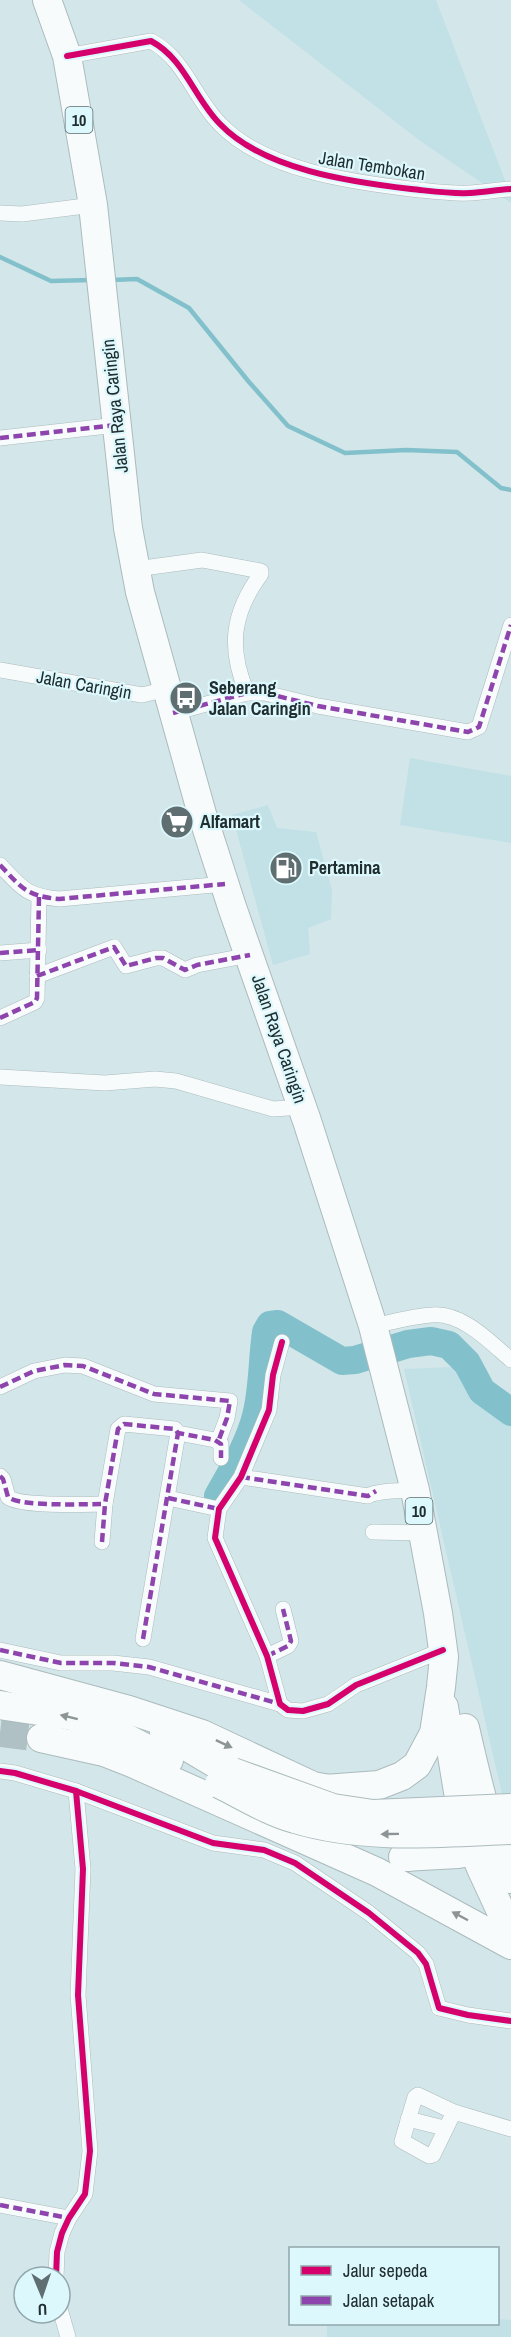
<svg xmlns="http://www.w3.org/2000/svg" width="511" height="2337" font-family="'Archivo Narrow',sans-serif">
<rect width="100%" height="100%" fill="#d3e6e9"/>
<g fill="#c1e1e7">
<polygon points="239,0 436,0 511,196 511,203 419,140"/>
<polygon points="410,758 511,776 511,843 400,825"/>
<polygon points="268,805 277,828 316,832 332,890 331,919 308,928 310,954 273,965 232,815"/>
<polygon points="476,1366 492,1393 511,1406 511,1794 502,1794 404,1369"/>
<polygon points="498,2319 511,2320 511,2337 327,2337 327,2324 498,2324"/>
</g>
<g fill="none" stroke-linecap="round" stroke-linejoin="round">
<g stroke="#82c0cb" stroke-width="4.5">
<polyline points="0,257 51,281 91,280"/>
<polyline points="111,280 137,279 189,308 249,382 288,426 345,453 406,450 457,452 501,488 511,490"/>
</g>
<path stroke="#82c0cb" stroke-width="28" d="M218,1496C232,1471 249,1444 256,1416C263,1389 262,1360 266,1332L270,1325L278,1324L342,1361L355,1360L408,1344L431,1341L449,1345L467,1363L482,1391L511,1412"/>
<polyline stroke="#afc1c4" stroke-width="28" stroke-dasharray="28 14" stroke-linecap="butt" points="0,1733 41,1738"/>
<g stroke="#abbbbd" stroke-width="16">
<g id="street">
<path d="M67,56L151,41C185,59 194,98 220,124C264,170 351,182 411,189C431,191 450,194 470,193C484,192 497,190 511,189"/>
<polyline points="0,213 22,214 93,205"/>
<polyline points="0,438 117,425"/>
<path d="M136,569L202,560L261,571V574C232,613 228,648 247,693"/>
<polyline points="0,670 142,695 167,689"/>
<polyline points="173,713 247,693 265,693 318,706 468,732 479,727 511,625"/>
<path d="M0,865C22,888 26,896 59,899L225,884"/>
<polyline points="0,953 39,950"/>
<polyline points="37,976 114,947 126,966 156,958 163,958 185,970 197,965 250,955"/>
<polyline points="0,1018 35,1002 37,998 39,897"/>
<polyline points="0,1077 105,1083 155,1079 176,1081 273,1109 288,1108 301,1102"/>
<path d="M373,1326C392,1322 413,1316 432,1315C462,1312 490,1342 511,1360"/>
<polyline points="282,1342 273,1375 269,1410 241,1477 219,1509 215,1538 267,1656 280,1704 288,1710 303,1711 328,1704 356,1685 443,1650"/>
<polyline points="0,1387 34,1371 65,1365 83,1366 154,1394 230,1401 227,1418 218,1442"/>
<path d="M0,1476L3,1479L8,1497C20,1507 87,1504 105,1504"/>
<path d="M241,1477L368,1496C378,1490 402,1491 415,1490"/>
<polyline points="168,1498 219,1509"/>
<polyline points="373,1532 423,1533"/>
<polyline points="102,1542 105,1504 118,1429 124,1424 175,1429 178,1433 215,1440 221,1444 221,1458"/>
<polyline points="143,1639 178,1433"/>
<polyline points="0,1650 61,1663 113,1663 149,1667 280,1704"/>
<polyline points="267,1656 288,1646 291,1641 283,1609"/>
<polyline points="0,1771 15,1773 76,1791 213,1843 264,1850 295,1863 369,1913 418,1953 426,1964 439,2008 468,2015 511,2021"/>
<polyline points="454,2112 433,2155 429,2156 402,2141 415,2097 418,2095 454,2112 511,2129"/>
<polyline points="408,2119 444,2128"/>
<polyline points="0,2205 69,2218"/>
<polyline points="56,2277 57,2252 62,2233 69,2218 85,2194 90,2151 78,1995 83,1869 76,1791"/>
<polyline points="60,2309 68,2337"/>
</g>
</g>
<g stroke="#abbbbd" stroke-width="30">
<g id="highway">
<polyline points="47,0 67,56 93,205 128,528 140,592 202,814 232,907 307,1121 373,1326 415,1490 438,1613 444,1657 441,1687 434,1733 417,1765 402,1776 379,1785 325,1789"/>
<polyline points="0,1675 129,1710 202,1734 313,1786 345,1792"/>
<polyline points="0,1705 72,1716 124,1737 169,1760"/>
<polyline points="444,1707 462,1816 480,1866 511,1933"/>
<path d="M465,1728C477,1779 488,1832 511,1879"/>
<polyline points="164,1733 223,1768"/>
<polyline points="41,1738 104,1752 132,1763 377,1872 511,1945"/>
<polyline points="403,1857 458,1854 492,1848"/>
<path d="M409,1857C425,1846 436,1831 425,1812"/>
</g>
</g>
<use href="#street" stroke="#f8fbfc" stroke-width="15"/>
<use href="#highway" stroke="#f8fbfc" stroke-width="28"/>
<g stroke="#abbbbd" stroke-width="30" stroke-linecap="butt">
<g id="highway-bridge">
<polyline points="233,1772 333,1808 373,1814 511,1808"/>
<path d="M219,1784C244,1796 269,1812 295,1819C365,1840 438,1833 511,1830"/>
</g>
</g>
<use href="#highway-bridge" stroke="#f8fbfc" stroke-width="28"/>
<g stroke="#8e44ad" stroke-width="4.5" stroke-dasharray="9 4.5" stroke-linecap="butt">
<polyline points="0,438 117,425"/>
<polyline points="173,713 247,693 265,693 318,706 468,732 479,727 511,625"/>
<path d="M0,865C22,888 26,896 59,899L225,884"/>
<polyline points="0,953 39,950"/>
<polyline points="37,976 114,947 126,966 156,958 163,958 185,970 197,965 250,955"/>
<polyline points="0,1018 35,1002 37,998 39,897"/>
<polyline points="0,1387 34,1371 65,1365 83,1366 154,1394 230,1401 227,1418 218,1442"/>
<path d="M0,1476L3,1479L8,1497C20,1507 87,1504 105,1504"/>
<polyline points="241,1477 368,1496 376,1491"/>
<polyline points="168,1498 219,1509"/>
<polyline points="102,1542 105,1504 118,1429 124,1424 175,1429 178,1433 215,1440 221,1444 221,1458"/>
<polyline points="143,1639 178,1433"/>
<polyline points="0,1650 61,1663 113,1663 149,1667 280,1704"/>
<polyline points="267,1656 288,1646 291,1641 283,1609"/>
<polyline points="0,2205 69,2218 72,2214"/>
</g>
<g stroke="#dcf8fd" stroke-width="10">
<g id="cycleway">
<path d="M67,56L151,41C185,59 194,98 220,124C264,170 351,182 411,189C431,191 450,194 470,193C484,192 497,190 511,189"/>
<polyline points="282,1342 273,1375 269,1410 241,1477 219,1509 215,1538 267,1656 280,1704 288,1710 303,1711 328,1704 356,1685 443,1650"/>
<polyline points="0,1771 15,1773 76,1791 213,1843 264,1850 295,1863 369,1913 418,1953 426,1964 439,2008 468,2015 511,2021"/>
<polyline points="56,2277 57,2252 62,2233 69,2218 85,2194 90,2151 78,1995 83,1869 76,1791"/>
</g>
</g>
<use href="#cycleway" stroke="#d6006c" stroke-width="6"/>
</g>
<defs><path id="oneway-solid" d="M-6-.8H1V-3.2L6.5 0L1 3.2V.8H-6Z" transform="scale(1.5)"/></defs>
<g fill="#8c9496">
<use href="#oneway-solid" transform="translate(69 1717) rotate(-166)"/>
<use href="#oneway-solid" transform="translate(224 1744) rotate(25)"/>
<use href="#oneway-solid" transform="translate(390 1834) rotate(179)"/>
<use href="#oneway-solid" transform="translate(460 1916) rotate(-152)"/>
</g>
<defs>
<g id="bus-disc" transform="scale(1.725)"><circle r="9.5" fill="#5f6e71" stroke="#dcf8fd"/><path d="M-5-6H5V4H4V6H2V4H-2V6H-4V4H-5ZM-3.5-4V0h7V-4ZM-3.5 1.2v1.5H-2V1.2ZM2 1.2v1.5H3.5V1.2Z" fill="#fff"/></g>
<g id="supermarket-disc" transform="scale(1.725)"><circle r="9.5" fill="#5f6e71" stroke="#dcf8fd"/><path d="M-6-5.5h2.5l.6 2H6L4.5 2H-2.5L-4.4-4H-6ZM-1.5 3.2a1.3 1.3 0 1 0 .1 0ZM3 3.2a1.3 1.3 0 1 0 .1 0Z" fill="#fff"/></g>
<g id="fuel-disc" transform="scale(1.725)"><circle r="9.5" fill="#5f6e71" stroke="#dcf8fd"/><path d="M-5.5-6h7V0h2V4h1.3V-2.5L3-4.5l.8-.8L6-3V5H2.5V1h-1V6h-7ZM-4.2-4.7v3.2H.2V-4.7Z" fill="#fff"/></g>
</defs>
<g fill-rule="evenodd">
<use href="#bus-disc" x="186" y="698"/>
<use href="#supermarket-disc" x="177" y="822"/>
<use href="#fuel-disc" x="286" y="868"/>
</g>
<g text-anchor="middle" stroke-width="4.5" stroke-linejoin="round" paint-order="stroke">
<g fill="#dcf8fd" stroke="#586b6e" stroke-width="1.5">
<rect x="65.5" y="107" width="27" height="26" rx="4.5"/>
<rect x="405.5" y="1498" width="27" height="26" rx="4.5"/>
</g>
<g font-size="16" font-weight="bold" fill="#202e30">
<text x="79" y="126">10</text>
<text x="419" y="1517">10</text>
</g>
<g font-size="18" fill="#202e30" stroke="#dcf8fd">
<text transform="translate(372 166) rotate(9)" y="6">Jalan Tembokan</text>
<text transform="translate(115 406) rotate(-96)" y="6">Jalan Raya Caringin</text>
<text transform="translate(84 685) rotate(10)" y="6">Jalan Caringin</text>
<text transform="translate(279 1039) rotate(71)" y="6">Jalan Raya Caringin</text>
</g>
<g font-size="18" font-weight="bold" fill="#202e30" stroke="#dcf8fd" text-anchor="start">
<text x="209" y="694">Seberang<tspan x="209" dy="21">Jalan Caringin</tspan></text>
<text x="200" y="828">Alfamart</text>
<text x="309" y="874">Pertamina</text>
</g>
</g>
<rect x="289" y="2247" width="210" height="78" fill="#dcf8fd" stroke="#91a7ab" stroke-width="1.5"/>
<rect x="301" y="2266" width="30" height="9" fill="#d6006c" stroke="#91a7ab" stroke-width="1.5"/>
<text x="343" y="2277" font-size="18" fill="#202e30">Jalur sepeda</text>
<rect x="301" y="2296" width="30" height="9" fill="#8e44ad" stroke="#91a7ab" stroke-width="1.5"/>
<text x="343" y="2307" font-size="18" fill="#202e30">Jalan setapak</text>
<g transform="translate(42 2295) rotate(178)"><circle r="28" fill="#dcf8fd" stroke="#91a7ab" stroke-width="1.5"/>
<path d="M0-4.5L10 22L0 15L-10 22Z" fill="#5f6e71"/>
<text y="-9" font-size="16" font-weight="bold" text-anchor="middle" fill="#202e30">U</text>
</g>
</svg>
